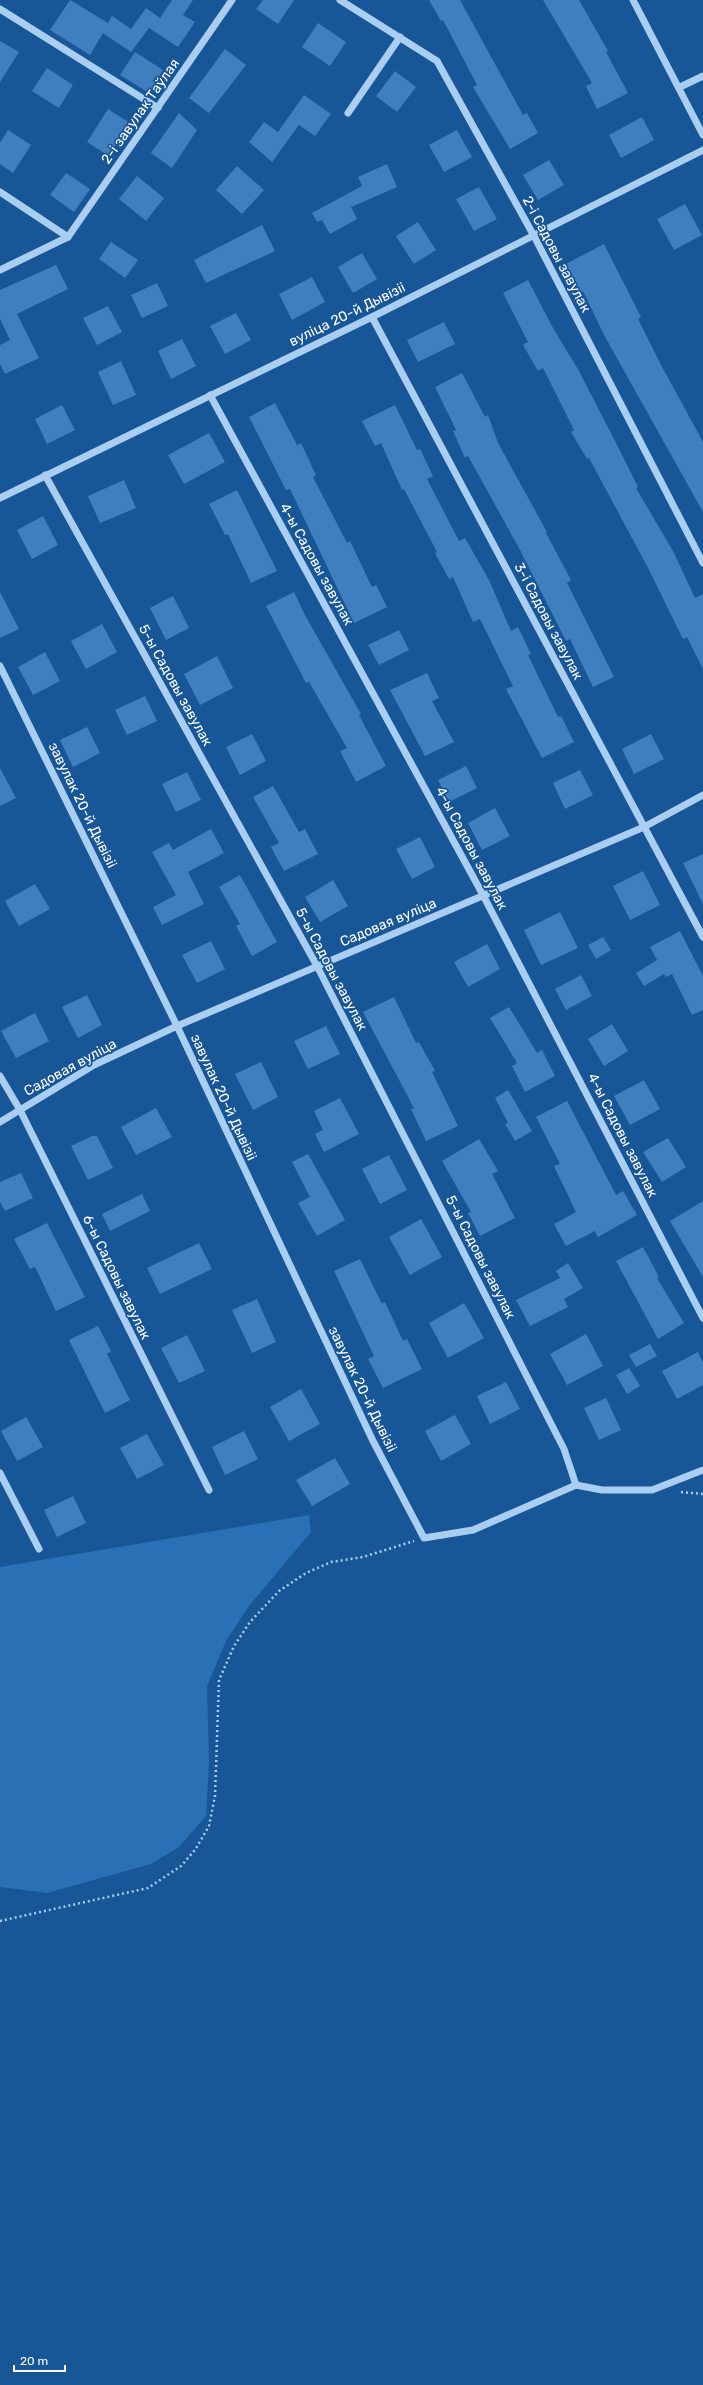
<svg xmlns="http://www.w3.org/2000/svg" width="703" height="2385" font-family="Rubik,sans-serif">
<rect width="100%" height="100%" fill="#175697"/>
<polygon fill="#2a70b5" points="309,1515 311,1532 249,1606 226,1641 207,1686 209,1762 206,1816 179,1847 151,1864 47,1893 0,1887 0,1567"/>
<g fill="#407fbe">
<polygon points="70,0 108,23 112,16 131,29 146,8 160,18 172,0 193,0 183,15 195,22 178,47 149,28 131,52 103,33 90,55 50,30"/>
<polygon points="263,0 294,0 278,24 256,9"/>
<polygon points="429,0 460,0 523,115 527,113 538,133 510,149 473,87 477,85 443,20 441,21"/>
<polygon points="543,0 579,0 608,51 606,52 628,93 597,109 586,86 592,83"/>
<polygon points="318,23 346,42 330,66 302,47"/>
<polygon points="0,41 19,52 0,82"/>
<polygon points="225,49 246,65 209,113 189,98"/>
<polygon points="135,52 163,70 149,93 120,75"/>
<polygon points="47,68 73,85 59,108 32,91"/>
<polygon points="395,71 416,87 397,112 376,96"/>
<polygon points="304,95 331,114 315,136 299,125 272,162 249,142 264,122 278,132"/>
<polygon points="108,109 130,123 109,156 87,142"/>
<polygon points="179,113 197,130 172,168 151,153"/>
<polygon points="642,117 654,140 621,158 609,135"/>
<polygon points="8,130 31,145 13,173 0,164 0,143"/>
<polygon points="457,130 472,157 444,172 429,145"/>
<polygon points="549,160 564,185 538,200 523,175"/>
<polygon points="387,164 397,187 351,207 357,219 330,234 322,220 317,222 312,213 362,186 358,177"/>
<polygon points="237,166 264,190 242,214 216,190"/>
<polygon points="66,173 90,189 74,212 50,195"/>
<polygon points="137,176 164,198 146,221 119,199"/>
<polygon points="479,187 497,219 474,231 456,199"/>
<polygon points="685,204 702,235 674,250 657,219"/>
<polygon points="418,222 436,250 414,264 396,236"/>
<polygon points="262,225 275,251 206,283 194,260"/>
<polygon points="111,242 138,260 125,278 99,259"/>
<polygon points="604,244 641,317 638,319 660,363 703,442 703,512 604,335 583,291 581,293 566,264"/>
<polygon points="362,253 377,279 353,293 338,267"/>
<polygon points="56,265 68,289 17,314 39,358 5,374 0,364 0,345 10,340 0,319 0,290"/>
<polygon points="312,277 325,302 292,320 279,294"/>
<polygon points="528,280 553,328 579,371 616,443 638,487 636,488 674,553 695,598 703,594 703,669 687,637 683,639 647,566 589,458 587,459 571,432 574,430 543,368 538,371 523,345 528,342 503,293"/>
<polygon points="157,283 168,306 142,318 131,295"/>
<polygon points="108,306 122,332 97,345 83,318"/>
<polygon points="236,313 251,340 225,354 210,326"/>
<polygon points="444,322 455,344 418,362 407,340"/>
<polygon points="182,339 196,366 171,379 158,351"/>
<polygon points="121,361 136,395 113,405 98,372"/>
<polygon points="462,373 485,417 488,415 498,443 547,532 546,533 571,580 567,583 614,677 593,687 570,639 566,641 519,548 468,456 465,458 453,431 456,430 435,387"/>
<polygon points="275,403 297,445 301,443 316,475 313,477 347,543 350,541 372,587 376,585 387,607 354,623 290,489 286,490 249,417"/>
<polygon points="62,405 75,430 47,444 35,419"/>
<polygon points="395,405 417,450 420,449 433,476 427,479 459,541 465,538 489,580 511,631 518,627 531,654 528,655 558,717 561,716 574,742 542,758 506,689 513,686 480,619 473,622 453,577 449,579 435,553 437,552 404,489 402,490 381,443 375,446 362,421"/>
<polygon points="209,433 225,462 184,484 168,455"/>
<polygon points="124,480 136,508 100,523 88,496"/>
<polygon points="237,490 277,571 251,583 228,534 225,535 209,504"/>
<polygon points="43,516 58,545 32,559 17,530"/>
<polygon points="0,592 19,629 0,638"/>
<polygon points="294,592 306,617 361,714 359,715 386,766 356,782 340,751 347,748 309,682 306,683 266,606"/>
<polygon points="173,596 189,628 166,640 150,608"/>
<polygon points="102,624 117,652 86,669 71,641"/>
<polygon points="399,630 409,650 379,665 368,645"/>
<polygon points="45,652 60,681 33,695 18,667"/>
<polygon points="217,656 233,688 200,705 184,674"/>
<polygon points="427,673 439,698 432,701 454,742 425,756 390,690"/>
<polygon points="145,696 157,721 127,735 115,710"/>
<polygon points="87,727 100,753 73,767 60,740"/>
<polygon points="252,734 266,761 240,775 226,747"/>
<polygon points="651,734 664,759 634,774 622,749"/>
<polygon points="466,766 477,788 449,802 438,780"/>
<polygon points="0,768 16,798 0,806"/>
<polygon points="580,770 593,795 565,809 553,783"/>
<polygon points="187,772 201,800 176,812 162,784"/>
<polygon points="273,786 299,832 305,829 318,854 284,871 271,847 279,843 253,797"/>
<polygon points="495,808 510,836 482,850 468,823"/>
<polygon points="211,829 224,853 188,872 204,904 162,925 153,907 176,895 152,852 169,843 173,850"/>
<polygon points="420,837 435,867 412,879 396,849"/>
<polygon points="703,854 703,904 683,863"/>
<polygon points="643,871 660,905 630,920 613,886"/>
<polygon points="240,875 277,942 252,956 236,926 240,924 219,887"/>
<polygon points="333,880 348,906 320,922 305,897"/>
<polygon points="35,884 50,909 19,926 5,901"/>
<polygon points="560,912 578,948 541,965 524,930"/>
<polygon points="680,931 703,976 703,1010 692,1015 672,974 666,977 664,974 644,986 636,973 657,960 650,947"/>
<polygon points="603,937 611,950 596,959 588,945"/>
<polygon points="211,941 225,969 197,983 182,955"/>
<polygon points="487,944 500,969 468,987 454,962"/>
<polygon points="581,975 592,996 566,1010 555,989"/>
<polygon points="87,995 102,1025 78,1038 62,1007"/>
<polygon points="394,997 416,1043 419,1042 435,1071 432,1072 458,1126 426,1141 411,1109 414,1108 363,1012"/>
<polygon points="509,1007 537,1053 542,1050 555,1076 525,1092 512,1066 517,1063 490,1018"/>
<polygon points="35,1013 49,1041 16,1058 1,1031"/>
<polygon points="612,1024 628,1051 604,1066 588,1039"/>
<polygon points="326,1026 340,1054 308,1069 294,1041"/>
<polygon points="261,1062 278,1097 253,1110 235,1074"/>
<polygon points="644,1080 660,1109 630,1125 614,1096"/>
<polygon points="508,1090 532,1131 515,1141 505,1124 508,1123 495,1098"/>
<polygon points="340,1098 359,1134 324,1152 315,1134 323,1130 314,1111"/>
<polygon points="567,1101 616,1195 623,1191 637,1215 598,1237 595,1231 566,1246 554,1224 576,1212 554,1166 560,1164 536,1117"/>
<polygon points="156,1108 172,1137 136,1155 121,1127"/>
<polygon points="92,1136 97,1136 113,1168 88,1180 71,1146"/>
<polygon points="668,1138 686,1167 662,1182 643,1152"/>
<polygon points="479,1139 498,1171 492,1174 515,1218 480,1236 468,1213 471,1212 442,1161"/>
<polygon points="308,1154 345,1220 317,1236 298,1203 310,1197 292,1162"/>
<polygon points="389,1155 407,1190 380,1204 362,1169"/>
<polygon points="21,1173 33,1198 5,1211 0,1202 0,1182"/>
<polygon points="142,1194 150,1211 110,1231 102,1214"/>
<polygon points="703,1201 703,1277 670,1221"/>
<polygon points="421,1219 442,1257 410,1275 389,1237"/>
<polygon points="47,1223 85,1297 56,1311 35,1267 30,1269 14,1239"/>
<polygon points="199,1243 212,1269 160,1294 147,1268"/>
<polygon points="643,1247 659,1277 657,1278 684,1323 658,1339 616,1261"/>
<polygon points="360,1259 382,1304 385,1302 403,1341 407,1339 422,1369 383,1388 368,1359 374,1356 334,1271"/>
<polygon points="568,1263 583,1288 564,1299 568,1307 530,1326 516,1300 560,1278 556,1271"/>
<polygon points="257,1299 276,1342 252,1353 232,1310"/>
<polygon points="464,1303 484,1338 448,1358 429,1323"/>
<polygon points="98,1326 111,1351 107,1354 130,1400 105,1413 69,1340"/>
<polygon points="586,1334 603,1366 567,1385 550,1354"/>
<polygon points="187,1335 205,1371 179,1383 161,1348"/>
<polygon points="650,1344 657,1356 636,1367 629,1355"/>
<polygon points="698,1352 703,1363 703,1385 677,1399 662,1371"/>
<polygon points="629,1368 640,1386 627,1394 616,1375"/>
<polygon points="506,1382 520,1409 490,1424 477,1396"/>
<polygon points="301,1389 320,1424 289,1441 270,1407"/>
<polygon points="606,1398 621,1430 599,1440 584,1408"/>
<polygon points="455,1415 471,1444 441,1461 425,1431"/>
<polygon points="26,1417 43,1447 17,1461 1,1431"/>
<polygon points="244,1431 258,1459 225,1475 212,1447"/>
<polygon points="147,1434 164,1465 137,1479 120,1448"/>
<polygon points="335,1458 350,1484 312,1506 296,1480"/>
<polygon points="73,1496 86,1523 57,1537 44,1510"/>
</g>
<g fill="none" stroke-linecap="round" stroke-linejoin="round">
<g stroke="#a9cef1" stroke-width="2.5" stroke-dasharray="2 3" stroke-linecap="butt">
<polyline points="681,1492 703,1494"/>
<polyline points="0,1921 148,1888 181,1866 195,1850 209,1826 215,1796 219,1680 234,1646 250,1622 279,1591 306,1573 331,1562 363,1557 414,1541"/>
</g>
<g stroke="#a9cef1" stroke-width="7">
<polyline points="340,0 437,61 534,236 703,563"/>
<polyline points="633,0 703,135"/>
<polyline points="0,9 158,108"/>
<polyline points="680,87 703,76"/>
<polyline points="348,113 400,37"/>
<polyline points="0,192 68,237"/>
<polyline points="0,270 68,237 232,0"/>
<polyline points="372,317 703,937"/>
<polyline points="210,395 483,895 703,1318"/>
<polyline points="45,475 317,966 564,1449 576,1485"/>
<polyline points="0,498 372,317 703,150"/>
<polyline points="0,666 177,1026 373,1441 424,1538 473,1530 576,1485 602,1490 652,1490 703,1470"/>
<polyline points="0,1076 20,1110 209,1490"/>
<polyline points="0,1122 94,1065 177,1026 644,827 703,795"/>
<polyline points="0,1473 39,1549"/>
</g>
</g>
<g text-anchor="middle" stroke-width="3.5" stroke-linejoin="round" paint-order="stroke">
<g font-size="14" fill="#fff" stroke="#175697">
<text transform="translate(140 111) rotate(-55)" y="5">2-і завулак Таўлая</text>
<text transform="translate(557 254) rotate(62)" y="5">2-і Садовы завулак</text>
<text transform="translate(347 314) rotate(-26)" y="5">вуліца 20-й Дывізіі</text>
<text transform="translate(317 564) rotate(61)" y="5">4-ы Садовы завулак</text>
<text transform="translate(549 621) rotate(62)" y="5">3-і Садовы завулак</text>
<text transform="translate(176 685) rotate(61)" y="5">5-ы Садовы завулак</text>
<text transform="translate(83 805) rotate(64)" y="5">завулак 20-й Дывізіі</text>
<text transform="translate(472 848) rotate(62)" y="5">4-ы Садовы завулак</text>
<text transform="translate(388 922) rotate(-23)" y="5">Садовая вуліца</text>
<text transform="translate(332 969) rotate(62)" y="5">5-ы Садовы завулак</text>
<text transform="translate(70 1067) rotate(-29)" y="5">Садовая вуліца</text>
<text transform="translate(224 1097) rotate(65)" y="5">завулак 20-й Дывізіі</text>
<text transform="translate(623 1135) rotate(63)" y="5">4-ы Садовы завулак</text>
<text transform="translate(481 1257) rotate(63)" y="5">5-ы Садовы завулак</text>
<text transform="translate(117 1277) rotate(64)" y="5">6-ы Садовы завулак</text>
<text transform="translate(363 1389) rotate(64)" y="5">завулак 20-й Дывізіі</text>
</g>
</g>
<path d="M14 2365v6h51v-6" fill="none" stroke="#ffffff" stroke-width="2"/>
<text x="20" y="2365" font-size="12" fill="#ffffff" stroke="#175697" stroke-width="3" paint-order="stroke">20 m</text>
</svg>
